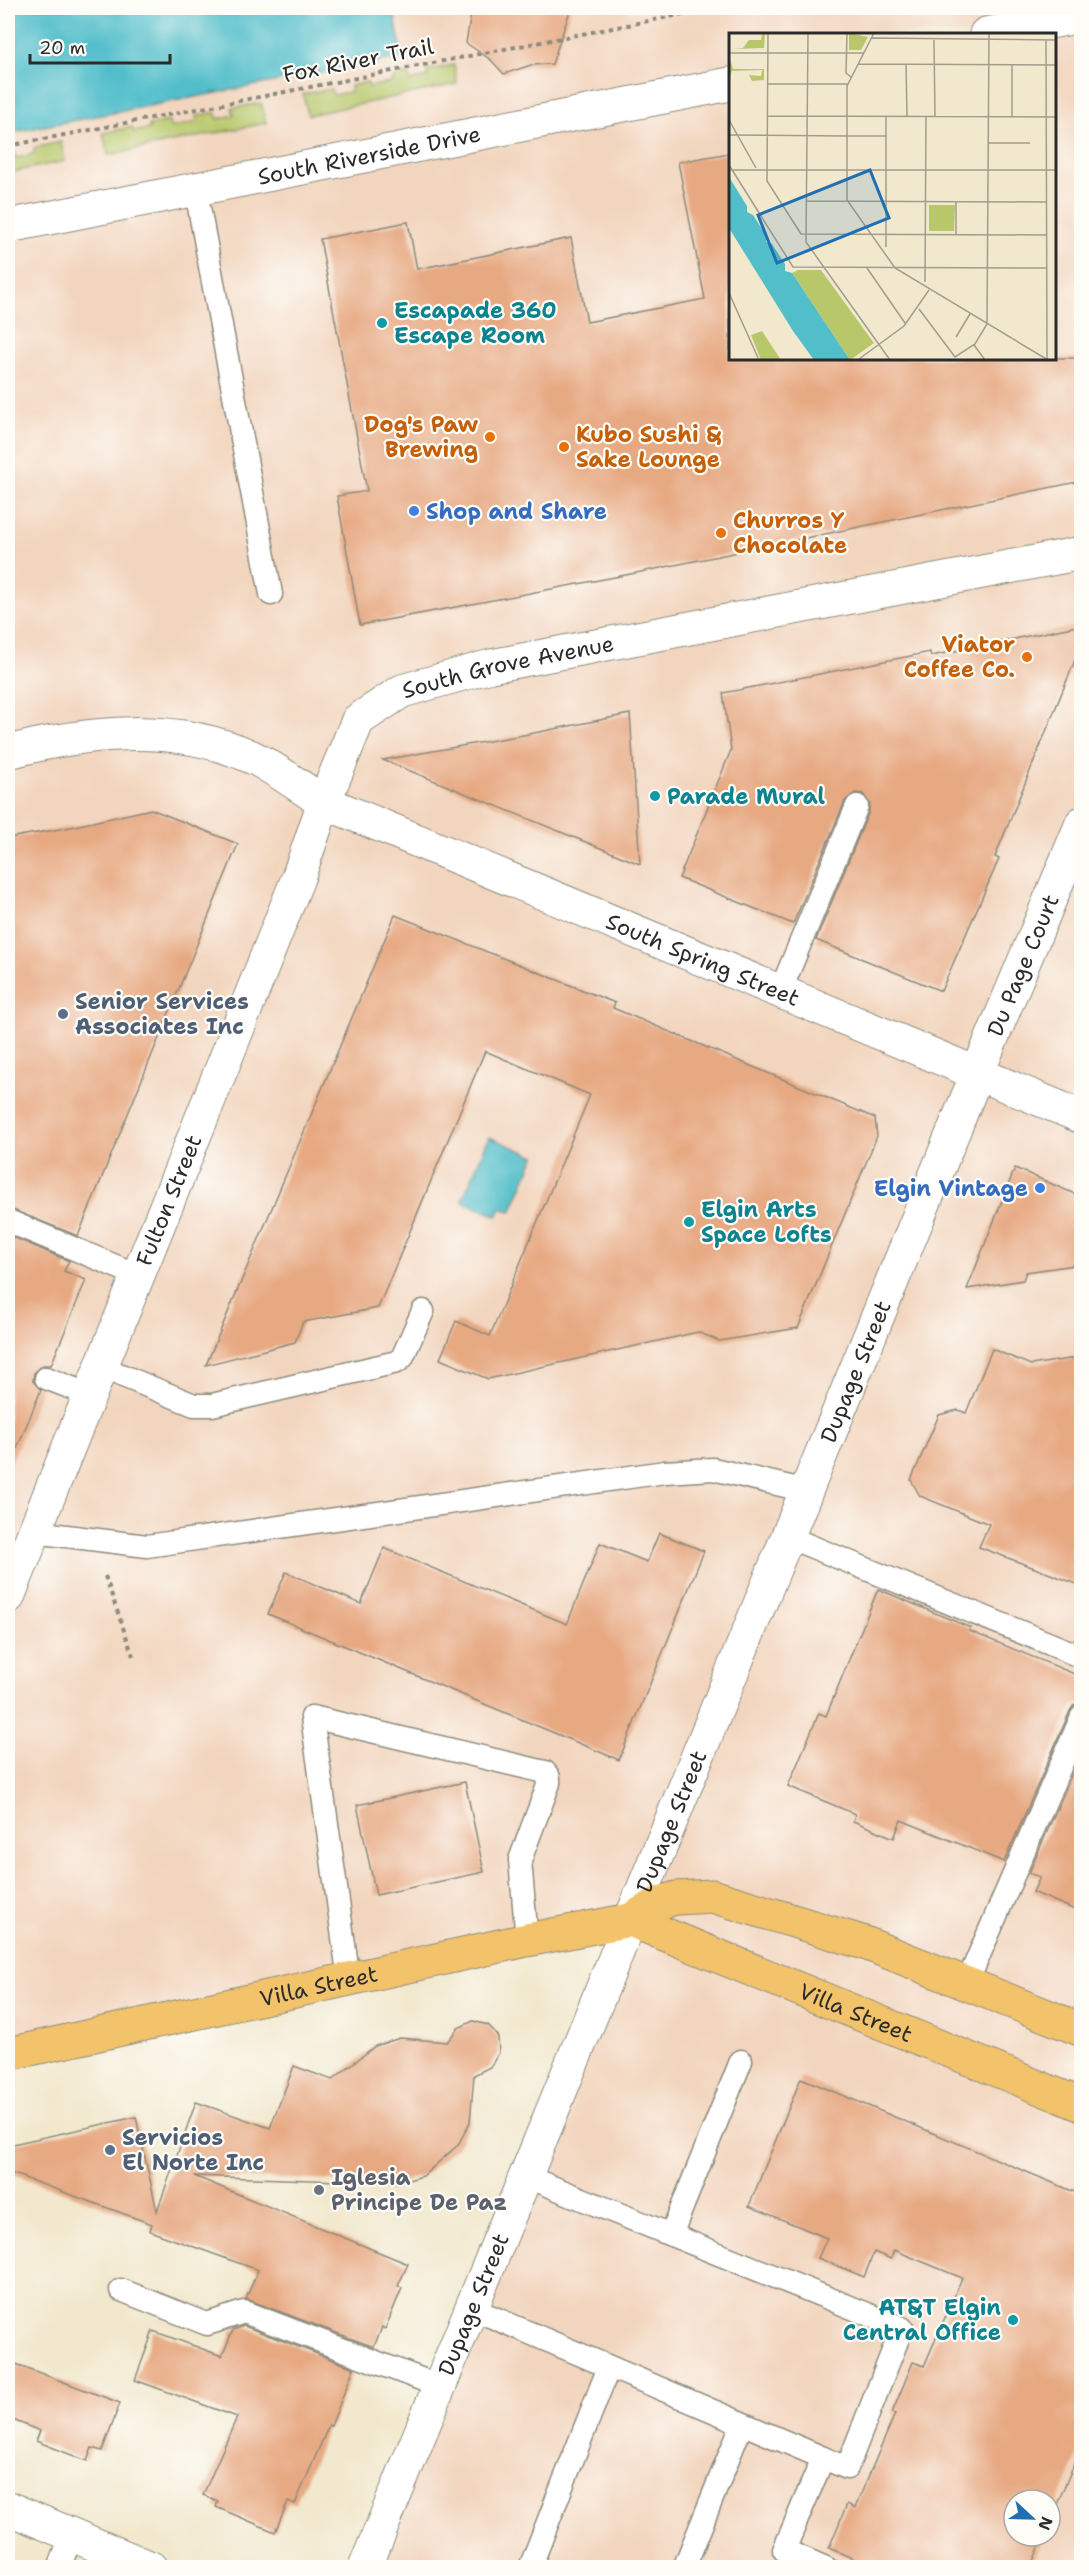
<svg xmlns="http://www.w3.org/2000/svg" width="1089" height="2575" font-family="'Shantell Sans',sans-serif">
<rect width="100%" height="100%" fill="#fdfcf7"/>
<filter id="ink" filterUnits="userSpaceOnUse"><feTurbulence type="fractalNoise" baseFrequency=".0167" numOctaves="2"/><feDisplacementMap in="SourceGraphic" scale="12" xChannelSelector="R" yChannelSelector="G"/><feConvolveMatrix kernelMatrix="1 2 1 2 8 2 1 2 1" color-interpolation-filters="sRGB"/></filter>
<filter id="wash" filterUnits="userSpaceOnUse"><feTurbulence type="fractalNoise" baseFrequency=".008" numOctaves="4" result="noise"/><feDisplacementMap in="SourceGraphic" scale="24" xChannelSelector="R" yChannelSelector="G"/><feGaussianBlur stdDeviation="1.35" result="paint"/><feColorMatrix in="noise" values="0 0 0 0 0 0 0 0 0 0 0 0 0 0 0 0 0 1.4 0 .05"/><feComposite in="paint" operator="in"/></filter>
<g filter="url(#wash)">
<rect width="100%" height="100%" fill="#f2e8ce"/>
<path fill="#f2d5be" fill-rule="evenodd" d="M404,8H628L629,13L657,8H1081V2567H365L630,1921L8,2054V133L402,57L393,9ZM730,34H1054V358H730ZM1014,2500H1050V2536H1014Z"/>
<g fill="#b8c76a" stroke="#72794a" stroke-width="1.5">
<polygon points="454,65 457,84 308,115 303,94 331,89 333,95 351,92 350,86 367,82 369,87 393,82 393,77 408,74 410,81 428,77 427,71"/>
<polygon points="261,103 266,123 108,155 103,133 132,127 134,132 150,129 149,125 168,121 171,128 197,122 196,116 215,112 218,119 234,115 232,108"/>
<polygon points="61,142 65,161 8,173 8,153 14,151 16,158 34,154 34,148"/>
</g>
<g fill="#51beca" stroke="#3e747a" stroke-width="1.5">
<polygon points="8,8 404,8 393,9 403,57 8,133"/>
<polygon points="489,1137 535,1156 511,1212 501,1208 497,1216 462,1201"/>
</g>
<g id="blocks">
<g fill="#e7a982">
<polygon points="472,8 571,8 552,64 531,65 504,74 491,60 466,43"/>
<polygon points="730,153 730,358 1082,358 1082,481 636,573 360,625 337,496 367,491 320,239 408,222 417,269 571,238 587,322 705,299 678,162"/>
<polygon points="1082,625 1082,643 995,857 999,859 941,991 816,940 869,811 870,804 863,794 855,793 845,801 793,924 679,878 731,750 723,693 930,652 931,656"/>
<polygon points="630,714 640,864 383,760 534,733"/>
<polygon points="151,809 238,844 78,1236 8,1208 8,838 66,828"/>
<polygon points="395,915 615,1003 613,1008 875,1118 877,1136 798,1328 719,1341 698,1332 488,1379 440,1359 456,1321 490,1336 590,1095 485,1051 378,1308 303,1322 295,1342 206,1365"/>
<polygon points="1015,1168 1082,1197 1082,1264 1026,1272 1023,1280 967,1289"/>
<polygon points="8,1235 69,1261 64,1271 86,1280 51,1365 43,1365 34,1373 33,1381 41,1390 9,1468"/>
<polygon points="992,1349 1031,1365 1082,1357 1082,1586 979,1547 989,1524 920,1496 911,1480 939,1415 958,1410 966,1413"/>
<polygon points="659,1533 704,1551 619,1760 268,1614 286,1572 361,1604 384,1548 567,1624 600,1543 647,1562"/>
<polygon points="878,1589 971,1628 969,1631 1082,1677 1082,1703 1074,1705 1070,1711 1004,1862 901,1820 894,1838 853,1821 855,1814 788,1786 819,1713 826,1716"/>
<polygon points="1082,1751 1082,1913 1033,1892 1040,1877 1029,1873"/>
<polygon points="465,1782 484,1872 376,1895 357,1805"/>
<polygon points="473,2021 488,2025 494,2031 498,2037 499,2053 490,2067 474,2075 470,2122 458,2145 423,2176 397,2183 194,2176 408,2264 398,2286 402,2288 385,2329 382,2327 374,2347 246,2299 258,2270 150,2231 152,2224 8,2172 8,2145 136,2117 157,2211 196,2102 270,2128 294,2066 332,2080 375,2046 400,2038 447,2042 458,2028"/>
<polygon points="801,2078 1082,2195 1082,2445 1050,2521 1050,2500 1014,2500 1014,2536 1044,2536 1030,2568 875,2568 829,2548 847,2504 855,2508 895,2414 892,2413 913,2362 924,2366 962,2278 894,2250 891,2259 874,2252 864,2277 818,2258 827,2238 749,2206"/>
<polygon points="244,2326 354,2368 331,2426 329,2425 295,2504 288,2501 275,2532 216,2507 218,2501 203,2495 237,2417 135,2380 153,2331 222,2356 233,2330"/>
<polygon points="8,2361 120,2403 102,2451 92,2448 87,2461 36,2441 40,2431 8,2418"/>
</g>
</g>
</g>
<g filter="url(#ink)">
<use href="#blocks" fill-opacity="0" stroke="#8e8a7c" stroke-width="1.5"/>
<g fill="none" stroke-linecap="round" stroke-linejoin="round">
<g stroke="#8e8a7c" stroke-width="25">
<g id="service">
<polyline points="196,191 271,594"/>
<polyline points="780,992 857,806"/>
<polyline points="8,1221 139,1276"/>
<polyline points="101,1367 194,1405 212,1405 397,1362 402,1358 423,1311"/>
<polyline points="46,1378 90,1395"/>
<polyline points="34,1532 147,1546 665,1472 713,1469 807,1491"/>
<polyline points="788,1537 1082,1657"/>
<polyline points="349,1980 312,1717 545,1772 549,1777 549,1783 520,1860 527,1940"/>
<polyline points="967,1983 1082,1716"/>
<polyline points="671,2235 741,2061"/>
<polyline points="121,2290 207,2324 244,2312 439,2386"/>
<polyline points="471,2308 847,2468 902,2328 525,2176"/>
<polyline points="823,2458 784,2550 826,2568"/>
<polyline points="59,2568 72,2535"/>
<polyline points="537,2568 531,2565 609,2367"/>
<polyline points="684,2568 742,2424"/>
</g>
</g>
<g stroke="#8e8a7c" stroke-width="35">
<g id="pedestrian">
<path id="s1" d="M977,1074L1082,823"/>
</g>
</g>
<g stroke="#8e8a7c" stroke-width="35">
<g id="minor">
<polyline points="986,34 1082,16"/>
<path id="s2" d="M8,226L730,84"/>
<path id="s3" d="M8,752C88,731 176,722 254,758C278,770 301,788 324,802L1082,1117"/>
<path id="s4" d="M8,1597L234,1038L298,878L324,802L358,720L402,691L491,666L1082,553"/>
<polyline points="8,2508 151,2568"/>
<path id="s5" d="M365,2568L977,1074"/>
</g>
</g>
<g stroke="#8e8a7c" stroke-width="35">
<g id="primary">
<path id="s6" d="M630,1920L1082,2105"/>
<path id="s7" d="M8,2054L527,1940L630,1920L659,1903L676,1898L712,1896L865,1943L1082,2030"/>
</g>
</g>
<g stroke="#8e8a7c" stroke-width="4" stroke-dasharray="4.5 4.5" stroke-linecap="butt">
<polyline points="8,146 715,8"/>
<polyline points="105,1576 133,1656"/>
</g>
<use href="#service" stroke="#fff" stroke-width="22"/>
<use href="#pedestrian" stroke="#fff" stroke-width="33"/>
<use href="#minor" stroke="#fff" stroke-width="33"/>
<use href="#primary" stroke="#f2c36a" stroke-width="33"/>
</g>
</g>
<g fill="#0f9aa8" stroke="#fdfcf7" stroke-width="2">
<circle cx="382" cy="323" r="6"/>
<circle cx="655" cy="796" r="6"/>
<circle cx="689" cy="1222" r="6"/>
<circle cx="1013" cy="2320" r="6"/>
</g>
<g fill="#e8710a" stroke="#fdfcf7" stroke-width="2">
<circle cx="490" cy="437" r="6"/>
<circle cx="564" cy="447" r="6"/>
<circle cx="721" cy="533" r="6"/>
<circle cx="1027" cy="657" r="6"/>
</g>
<g fill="#3f7fe0" stroke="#fdfcf7" stroke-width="2">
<circle cx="414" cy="511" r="6"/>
<circle cx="1040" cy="1188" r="6"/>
</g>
<g fill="#5c6f8a" stroke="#fdfcf7" stroke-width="2">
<circle cx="63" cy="1014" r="6"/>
<circle cx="110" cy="2150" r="6"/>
</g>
<circle fill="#6b7280" stroke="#fdfcf7" stroke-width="2" cx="319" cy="2190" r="6"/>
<g text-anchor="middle" stroke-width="4.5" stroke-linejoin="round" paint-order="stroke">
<g font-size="22" fill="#2b2b2b" stroke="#fdfcf7">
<text transform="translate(358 60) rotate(-11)" y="8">Fox River Trail</text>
<text dy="8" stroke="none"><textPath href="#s2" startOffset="368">South Riverside Drive</textPath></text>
<text dy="8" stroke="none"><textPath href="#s4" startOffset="1106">South Grove Avenue</textPath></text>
<text dy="8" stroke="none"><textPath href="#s3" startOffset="744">South Spring Street</textPath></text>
<text dy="8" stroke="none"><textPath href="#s1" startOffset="118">Du Page Court</textPath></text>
<text dy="8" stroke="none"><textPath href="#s4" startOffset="428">Fulton Street</textPath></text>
<text dy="8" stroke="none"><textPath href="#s5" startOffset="1293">Dupage Street</textPath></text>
<text dy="8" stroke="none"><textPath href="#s5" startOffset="807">Dupage Street</textPath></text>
<text dy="8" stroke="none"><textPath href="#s7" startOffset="318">Villa Street</textPath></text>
<text dy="8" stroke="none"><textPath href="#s6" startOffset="244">Villa Street</textPath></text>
<text dy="8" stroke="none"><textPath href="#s5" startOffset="285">Dupage Street</textPath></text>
</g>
<g font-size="22" font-weight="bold" fill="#0d838f" stroke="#fdfcf7" text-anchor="start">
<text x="394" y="318">Escapade 360<tspan x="394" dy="25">Escape Room</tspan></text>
<text x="667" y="804">Parade Mural</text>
<text x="701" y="1217">Elgin Arts<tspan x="701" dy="25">Space Lofts</tspan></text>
<text x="1001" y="2315" text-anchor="end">AT&amp;T Elgin<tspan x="1001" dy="25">Central Office</tspan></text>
</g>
<g font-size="22" font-weight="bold" fill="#c56008" stroke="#fdfcf7" text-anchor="end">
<text x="478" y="432">Dog's Paw<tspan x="478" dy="25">Brewing</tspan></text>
<text x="576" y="442" text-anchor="start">Kubo Sushi &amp;<tspan x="576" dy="25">Sake Lounge</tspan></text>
<text x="733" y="528" text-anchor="start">Churros Y<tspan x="733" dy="25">Chocolate</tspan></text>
<text x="1015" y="652">Viator<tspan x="1015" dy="25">Coffee Co.</tspan></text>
</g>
<g font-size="22" font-weight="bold" fill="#366cbe" stroke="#fdfcf7" text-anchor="start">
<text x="426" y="519">Shop and Share</text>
<text x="1028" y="1196" text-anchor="end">Elgin Vintage</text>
</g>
<g font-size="22" font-weight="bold" fill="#4e5e75" stroke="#fdfcf7" text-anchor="start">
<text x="75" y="1009">Senior Services<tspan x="75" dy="25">Associates Inc</tspan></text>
<text x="122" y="2145">Servicios<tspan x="122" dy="25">El Norte Inc</tspan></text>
</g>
<g font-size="22" font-weight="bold" fill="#5b616d" stroke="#fdfcf7" text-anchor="start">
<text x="331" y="2185">Iglesia<tspan x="331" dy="25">Principe De Paz</tspan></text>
</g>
</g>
<g transform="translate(729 33)">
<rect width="327" height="327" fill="#f2e8ce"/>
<path d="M33,0H36L35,15L5,16L14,15L20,7H32ZM120,0L139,4L132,17H120ZM0,22L4,36H35V47L23,48L20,42L32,43L33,37L3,38L0,49ZM200,172H226L225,198H200ZM69,237H92L145,310L121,327L63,240ZM33,298L52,327H32L22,302Z" fill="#b8c76a"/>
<path d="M0,144L18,173V179L24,182L37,202V209L43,211L56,231V238L63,240L121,327H85L64,298L0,195Z" fill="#51beca"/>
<path fill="none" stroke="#a29c8d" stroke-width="1.5" d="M39,0L38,148L72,201L318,202M79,0L77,209L161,327M118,0L117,40L122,44M145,0L118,53V167L166,235L319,327M142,5L327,7M205,7L206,84M317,7L318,326M0,20H135M129,31L327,32M177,31L178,84M39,51H119M38,83L327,84M283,84V32M0,87L27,135M0,102L118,103M118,103H157M260,110H301M0,132L64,234L318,235M0,137H327M77,168L318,169M227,202V169M157,214V83M138,235L176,290M196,249L197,84M0,260L30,327M190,276L226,324L246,311L258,291L260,0M227,304L241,281M245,312L256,327M130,326L175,293L200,257"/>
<path fill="#1f6fb2" fill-opacity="0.15" stroke="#1f6fb2" stroke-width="3" d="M141,137L160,185L48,230L29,182Z"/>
<rect width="327" height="327" fill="none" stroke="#2b2b2b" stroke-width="3"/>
</g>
<rect width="1089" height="2575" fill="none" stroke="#fdfcf7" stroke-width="30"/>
<g transform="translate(1032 2518) rotate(112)"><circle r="28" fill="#fdfcf7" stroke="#a9a8a5" stroke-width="1.5"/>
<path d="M0-4.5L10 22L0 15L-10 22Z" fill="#1f6fb2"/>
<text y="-9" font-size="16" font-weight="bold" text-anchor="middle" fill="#2b2b2b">N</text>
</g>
<path d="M30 54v9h140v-9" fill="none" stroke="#2b2b2b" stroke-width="3"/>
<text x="39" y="54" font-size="18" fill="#2b2b2b" stroke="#fdfcf7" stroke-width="4.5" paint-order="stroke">20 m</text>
</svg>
